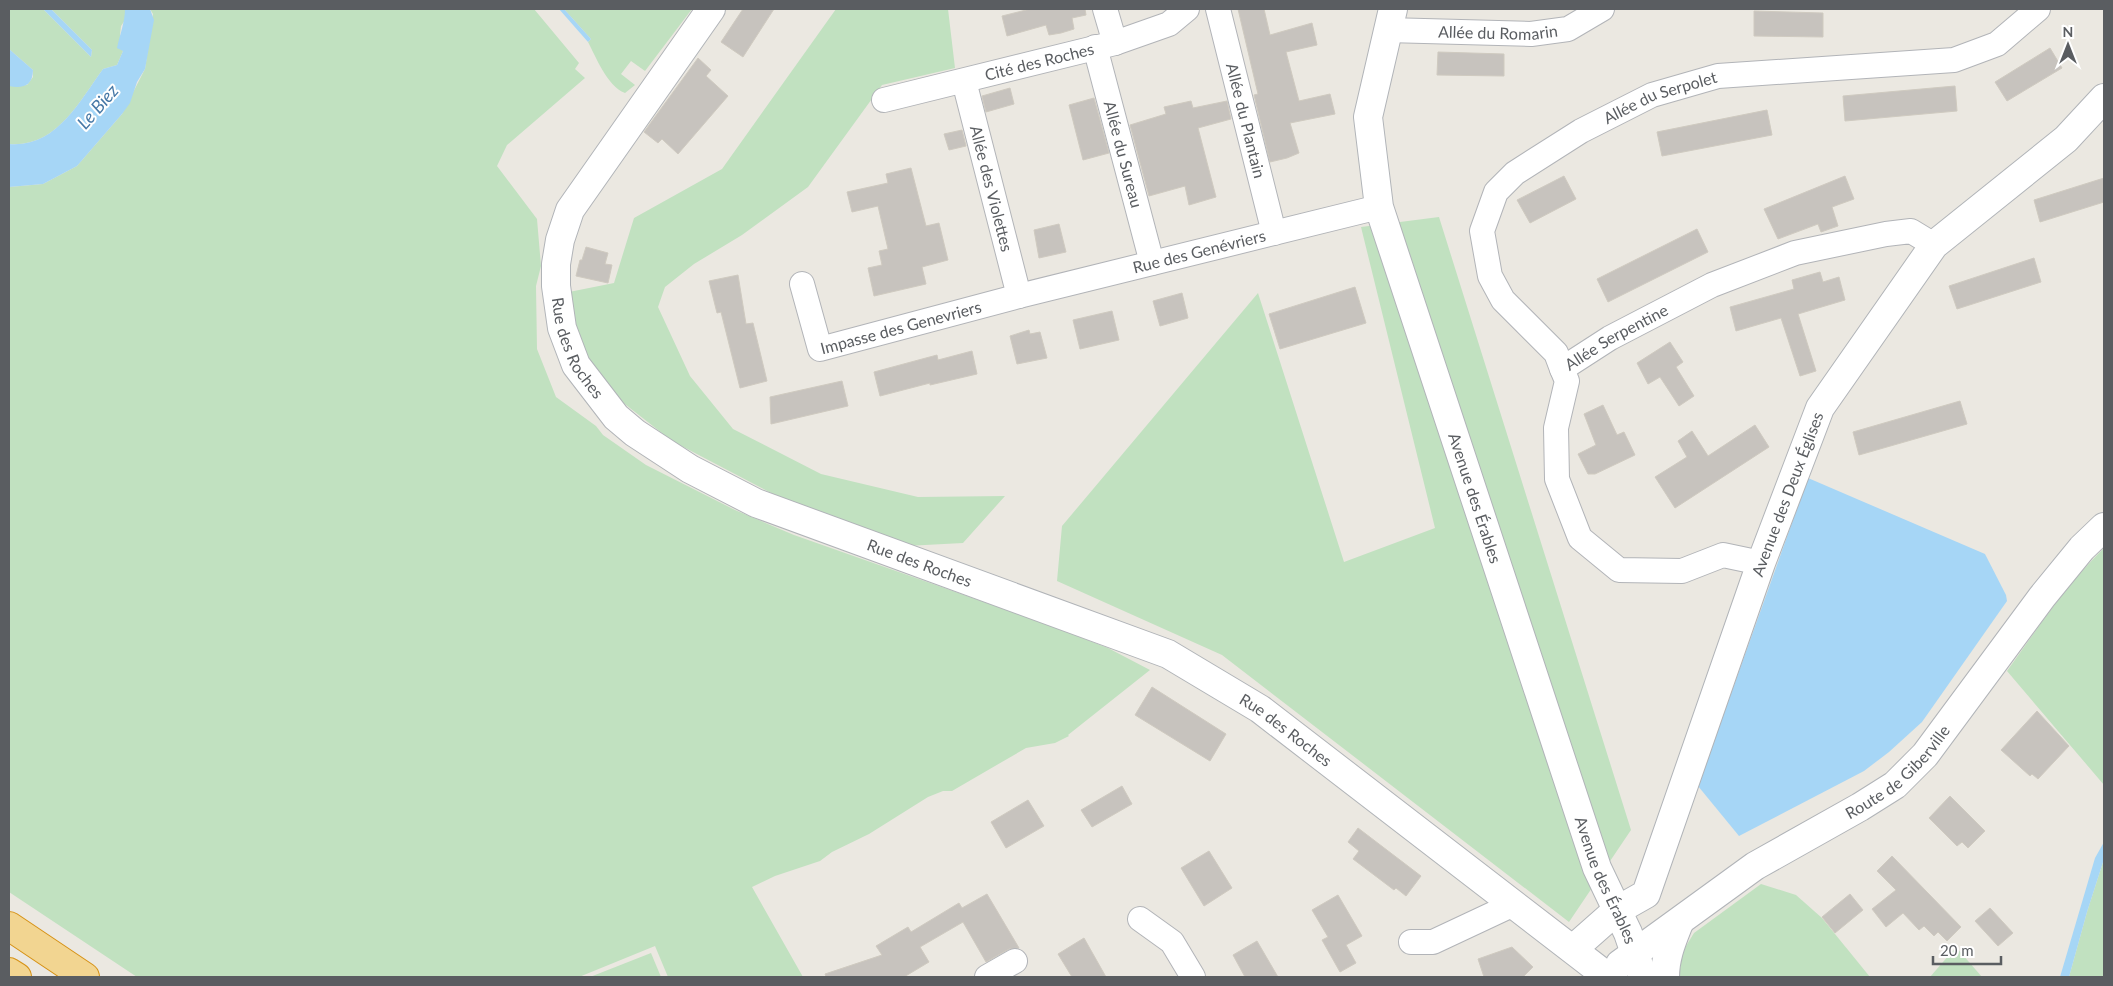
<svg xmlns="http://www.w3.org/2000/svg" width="2113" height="986" font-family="Lato,sans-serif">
<rect width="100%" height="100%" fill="#ebe8e1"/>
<g fill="#c1e1c0">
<path d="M9,9H43L91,57L92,50L51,9H125V20L121,26L120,35L123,51L117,65L103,69C79,102 56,148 9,144V86L27,85L33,77V70L9,49Z"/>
<polygon points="150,9 534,9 579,63 575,69 585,78 507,145 497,166 537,219 541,266 536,286 537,349 556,397 596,426 603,435 646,465 735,510 794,535 1046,624 1108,648 1150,670 1068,735 1069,736 1055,743 1026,748 952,791 943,791 928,797 869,834 832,852 820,861 775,876 752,887 803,977 668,977 655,946 579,977 137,977 9,892 9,187 43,184 77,166 122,114 145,69 153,14"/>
<path d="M564,9H692L645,71L631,61L621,74L635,85L625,93C607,86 596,57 588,42L591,39Z"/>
<polygon points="836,9 948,9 955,68 882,85 808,187 742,235 694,264 665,287 658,307 690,376 733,429 821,474 918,497 1005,496 963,543 906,546 773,494 672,441 612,394 571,337 569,292 614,283 634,218 722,169"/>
<polygon points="1439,217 1631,830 1569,922 1222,655 1057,581 1062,526 1258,293 1344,562 1435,528 1361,227"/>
<path d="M2104,548V785L2007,671C2038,628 2066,585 2104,548Z"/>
<polygon points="2104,859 2104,977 2069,977 2087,912"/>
<polygon points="1761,884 1796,895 1822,918 1870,977 1676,977 1678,959 1694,933"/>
<polygon points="1956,947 1982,977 1930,977"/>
<polygon points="651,953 661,977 590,977"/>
</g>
<g fill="#a6d6f6">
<polygon points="43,9 51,9 92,50 91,57"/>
<path d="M125,9H150L154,20L145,69L137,82L130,103L122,114L77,166L43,184L9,187V144C56,148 79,102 103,69L117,65L123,51L117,48C120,34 125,22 125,9Z"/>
<polygon points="559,9 564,9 591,39 588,42"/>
<path d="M9,49L33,70C33,86 22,89 9,86Z"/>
<polygon points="1808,478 1985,554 2006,595 2007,601 1922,722 1889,752 1864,771 1739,836 1698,786"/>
<polygon points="2104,842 2104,859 2087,912 2069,977 2060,977 2095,858"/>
</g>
<g fill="#c7c3be" stroke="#cfcac0">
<polygon points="743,9 774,9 743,57 721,42"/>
<polygon points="1030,9 1085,9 1086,15 1072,18 1074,29 1061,33 1049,35 1046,25 1007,36 1002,16"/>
<polygon points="1238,9 1264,9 1270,35 1312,23 1317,45 1286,52 1299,101 1330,94 1335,114 1290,123 1299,153 1287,158 1270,162 1254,95 1258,94"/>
<polygon points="1754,11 1823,13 1823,37 1754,36"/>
<polygon points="2050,48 2062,68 2007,101 1995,82"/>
<polygon points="1438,52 1504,54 1504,76 1437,75"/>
<polygon points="698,58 711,70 706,76 728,96 678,154 662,139 658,143 644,132"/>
<polygon points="1955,86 1957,111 1845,121 1843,96"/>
<polygon points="1010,88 1014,104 986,112 982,96"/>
<polygon points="1094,98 1109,153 1083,160 1069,105"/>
<polygon points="1191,101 1193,108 1227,101 1231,119 1198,128 1216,197 1189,205 1185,186 1149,196 1130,125 1166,114 1164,107"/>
<polygon points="1767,110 1772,135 1662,156 1657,132"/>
<polygon points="962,130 966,146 949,150 944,134"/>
<polygon points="911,168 926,226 939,223 948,260 922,267 926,284 874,296 868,268 882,265 879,251 888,249 878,206 852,212 847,192 888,183 886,174"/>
<polygon points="1564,176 1576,199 1530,223 1517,200"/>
<polygon points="1845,176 1854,199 1832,207 1838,226 1821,232 1818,224 1778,239 1764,209"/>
<polygon points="2104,178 2104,202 2040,222 2034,200"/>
<polygon points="1059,224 1066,252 1039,258 1034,230"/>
<polygon points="1697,229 1708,252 1608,302 1597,279"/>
<polygon points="586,247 608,253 605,264 612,265 608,283 576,276 580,260 582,260"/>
<polygon points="2034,258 2041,282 1957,309 1949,286"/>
<polygon points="1820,272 1823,282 1839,277 1845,300 1798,314 1816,371 1800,376 1781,318 1736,331 1730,307 1794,289 1792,280"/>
<polygon points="738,275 746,324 753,323 767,381 740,388 721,312 717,313 709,281"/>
<polygon points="1355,287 1366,323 1280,349 1269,314"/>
<polygon points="1182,293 1188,318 1160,326 1153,301"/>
<polygon points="1112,311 1119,340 1080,349 1073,320"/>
<polygon points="1029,330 1030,334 1040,332 1047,358 1017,364 1010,336"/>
<polygon points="1670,342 1683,362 1676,367 1694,396 1679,406 1660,377 1648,384 1637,363"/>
<polygon points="972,351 977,374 930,385 930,383 880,396 874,372 937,355 938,360"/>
<polygon points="842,381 848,406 771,424 770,397"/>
<polygon points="1960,401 1967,424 1859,455 1853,432"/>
<polygon points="1603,405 1617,435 1624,432 1635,455 1595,474 1588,474 1578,454 1596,445 1584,414"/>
<polygon points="1755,425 1769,447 1675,508 1655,477 1687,457 1678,441 1692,431 1708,456"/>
<polygon points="1152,687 1226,734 1210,761 1135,715"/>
<polygon points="2037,711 2069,746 2038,779 2032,774 2030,776 2001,750"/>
<polygon points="1122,786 1132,804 1092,827 1081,810"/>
<polygon points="1950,796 1985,831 1968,848 1962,842 1957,846 1929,818"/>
<polygon points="1028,800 1044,826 1006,848 991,822"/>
<polygon points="1358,828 1421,876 1406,896 1396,888 1394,890 1353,859 1359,851 1348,842"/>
<polygon points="1209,851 1232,888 1204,906 1181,868"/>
<polygon points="1892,856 1961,927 1947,941 1938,932 1934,936 1924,926 1919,930 1903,913 1886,927 1872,909 1896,890 1877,871"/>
<polygon points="987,894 1019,948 1009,949 986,962 963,922 920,947 929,962 904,977 826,977 825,974 882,955 876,946 908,927 911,932 959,903 962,908"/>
<polygon points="1850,894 1863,910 1835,933 1822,917"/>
<polygon points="1338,895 1362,936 1346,945 1356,963 1340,972 1322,940 1328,937 1312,910"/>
<polygon points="1990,908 2013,933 1998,946 1975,921"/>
<polygon points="1084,938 1106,977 1072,977 1058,954"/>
<polygon points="1257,941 1278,977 1245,977 1233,955"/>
<polygon points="1512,947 1533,967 1523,977 1484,977 1478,959"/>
</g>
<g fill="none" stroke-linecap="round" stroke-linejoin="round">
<g stroke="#b2b4b8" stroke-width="26">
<g id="street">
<polyline points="1105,9 1115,43"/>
<path id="s1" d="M1218,9L1274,233"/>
<path id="s2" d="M1387,30L1531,34L1568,29L1602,9"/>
<path id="s3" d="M1095,47L1152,263"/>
<path id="s4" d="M964,81L1019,296"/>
<path id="s5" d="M884,100L1115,43L1169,24L1187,9"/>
<path id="s6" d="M802,284L820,349L1019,296L1379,207"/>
<path id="s7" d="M1562,369L1556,353L1503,300L1490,276L1482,231L1496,192L1515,173L1581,131L1652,95L1718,76L1954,60L1997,44L2038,9"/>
<path id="s8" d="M1761,563L1723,555L1682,571L1619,570L1580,538L1557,479L1556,428L1567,381L1562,369L1610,338L1712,285L1795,253L1886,234L1911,231L1934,245"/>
<polyline points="1140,919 1172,942 1193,977"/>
<polyline points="1411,942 1433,942 1514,904"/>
<polyline points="987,977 1015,961"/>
</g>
</g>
<g stroke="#b1b4b8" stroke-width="30">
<g id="secondary">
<path id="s9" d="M711,9L570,210L560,240L556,264V286L562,328L576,365L616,417L635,433L690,469L756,503L1168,654L1260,709L1608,977"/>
<path id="s10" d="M1393,9L1368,117L1379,207L1597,868L1628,933L1643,977"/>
<path id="s11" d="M1573,949L1616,911L1646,894L1761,563L1820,408L1934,245L2066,139L2104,98"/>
<path id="s12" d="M1620,964L1755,866L1860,807L1895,785L1925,755L2042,597L2082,548L2104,527"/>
<path d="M1665,977C1665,957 1672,941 1679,923"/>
</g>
</g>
<g stroke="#d69216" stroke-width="30">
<g id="highway">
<polyline points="9,926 85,977"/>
<polyline points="9,972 17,977"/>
</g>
</g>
<use href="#street" stroke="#fff" stroke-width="24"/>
<use href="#secondary" stroke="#fff" stroke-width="28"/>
<use href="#highway" stroke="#f2d591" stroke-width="28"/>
</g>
<g text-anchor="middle" stroke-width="4" stroke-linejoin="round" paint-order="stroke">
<g font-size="16" fill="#5a5d61" stroke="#fff">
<text dy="6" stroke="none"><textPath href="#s2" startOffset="111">Allée du Romarin</textPath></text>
<text dy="6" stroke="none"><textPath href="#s5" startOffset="160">Cité des Roches</textPath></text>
<text dy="6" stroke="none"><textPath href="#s7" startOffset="398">Allée du Serpolet</textPath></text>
<text dy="6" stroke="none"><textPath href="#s1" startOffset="115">Allée du Plantain</textPath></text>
<text dy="6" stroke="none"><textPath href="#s3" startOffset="111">Allée du Sureau</textPath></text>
<text dy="6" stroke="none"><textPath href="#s4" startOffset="111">Allée des Violettes</textPath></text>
<text dy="6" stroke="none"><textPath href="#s6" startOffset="459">Rue des Genévriers</textPath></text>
<text dy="6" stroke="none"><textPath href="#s6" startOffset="151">Impasse des Genevriers</textPath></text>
<text dy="6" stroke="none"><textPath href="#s8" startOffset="435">Allée Serpentine</textPath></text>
<text dy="6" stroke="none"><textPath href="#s9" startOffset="390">Rue des Roches</textPath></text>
<text dy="6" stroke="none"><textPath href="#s11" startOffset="516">Avenue des Deux Églises</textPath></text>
<text dy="6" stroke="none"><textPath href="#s10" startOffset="508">Avenue des Érables</textPath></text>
<text dy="6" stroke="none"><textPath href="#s9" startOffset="810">Rue des Roches</textPath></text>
<text dy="6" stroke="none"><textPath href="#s9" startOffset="1215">Rue des Roches</textPath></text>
<text dy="6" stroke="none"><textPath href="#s12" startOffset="339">Route de Giberville</textPath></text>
<text dy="6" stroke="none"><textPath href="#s10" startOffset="912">Avenue des Érables</textPath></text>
</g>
<g font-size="18" font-style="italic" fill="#4678a6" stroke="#fff">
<text transform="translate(98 107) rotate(-49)" y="6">Le Biez</text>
</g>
</g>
<rect width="2113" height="986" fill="none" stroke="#5a5d61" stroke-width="20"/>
<g transform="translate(2068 45)" stroke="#ffffff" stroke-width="4" paint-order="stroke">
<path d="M0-4L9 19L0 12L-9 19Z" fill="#5a5d61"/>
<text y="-8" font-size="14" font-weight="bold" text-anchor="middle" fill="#5a5d61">N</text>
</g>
<path d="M1933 956v8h68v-8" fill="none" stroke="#5a5d61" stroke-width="2.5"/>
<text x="1940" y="956" font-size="15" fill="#5a5d61" stroke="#ffffff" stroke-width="4" paint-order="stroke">20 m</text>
</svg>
